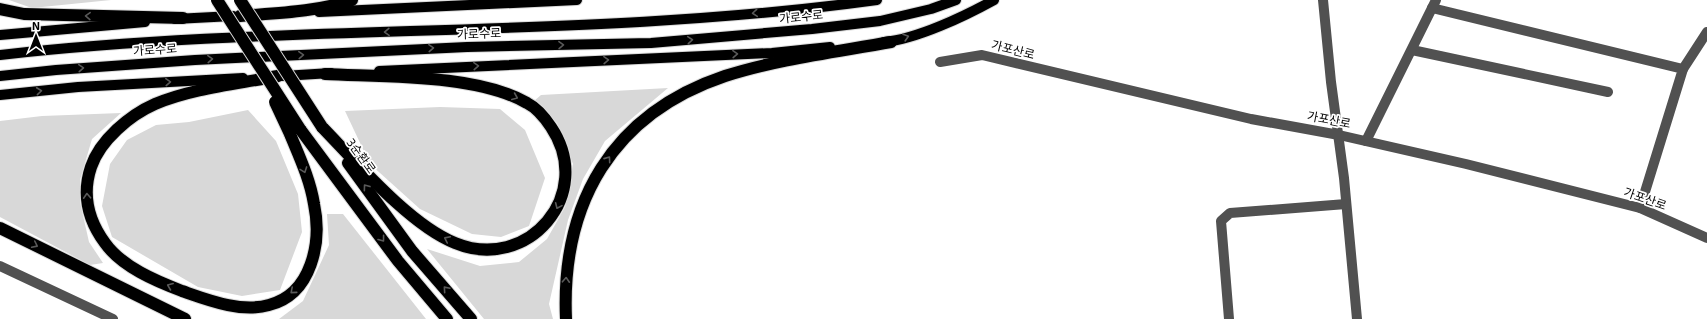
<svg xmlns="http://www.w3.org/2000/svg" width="1707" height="319" font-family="'Exo 2','Noto Sans KR',sans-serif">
<rect width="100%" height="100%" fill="#fff"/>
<g fill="#d8d8d8">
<polygon points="9,0 111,0 32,8"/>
<polygon points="668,88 605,141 583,179 568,220 549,304 553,319 484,319 427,249 480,266 519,262 547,239 565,207 573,164 557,123 534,101 541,95"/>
<polygon points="440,107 500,109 525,130 545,178 529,226 501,237 472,234 420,209 370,164 345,111"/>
<polygon points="248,110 276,141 298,194 302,232 280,290 242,296 198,287 112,237 102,206 110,164 127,140 156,125 189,122"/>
<polygon points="121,113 92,139 80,180 80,202 89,242 103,263 90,265 0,217 0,121 42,116"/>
<polygon points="327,214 343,214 426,319 279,319 303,301 329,245"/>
</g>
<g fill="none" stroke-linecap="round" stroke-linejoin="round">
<g stroke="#dbdbdb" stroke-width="12">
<g id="major">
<polyline points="319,12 577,0"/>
<polyline points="175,19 233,16"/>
<polyline points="0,35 145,22"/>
<path d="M884,42C917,39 965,16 994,0"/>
<path d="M0,55C291,22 586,40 877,0"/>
<polyline points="379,71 772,53 830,47"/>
<polyline points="0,76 56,70 195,60 467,47 651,43 812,29 880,21 931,9 956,0"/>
<polyline points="283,76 331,73"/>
<polyline points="0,95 78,87 243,78"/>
</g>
</g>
<g stroke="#dbdbdb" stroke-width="14">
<g id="highway">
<polyline points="0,9 24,14 183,18"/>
<path d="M240,16C278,13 316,12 352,0"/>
<path d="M278,76C238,84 193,88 155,104C130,115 100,140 91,167C82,194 88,220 105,243C122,267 156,281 182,291C208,300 241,313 269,305C312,294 322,242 314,204C310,179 299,156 290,134"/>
<path d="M322,127C357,163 410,225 455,243C528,273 596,194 551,127C545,118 537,108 527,103C477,74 383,77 325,74"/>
<polyline points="300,129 398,261 447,319"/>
<polyline points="348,163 412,251 471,319"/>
<polyline points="0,228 185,319"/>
<path d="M566,319C561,203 612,114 725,76C778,59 836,52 891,42"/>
</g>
</g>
<g stroke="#515151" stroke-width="10">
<polyline points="1323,0 1331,82 1344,178 1357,319"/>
<polyline points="1432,8 1683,69 1640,208"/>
<polyline points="1412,50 1608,92"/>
<polyline points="940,62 982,55 1251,119 1339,135 1466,164 1640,208 1707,238"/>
<polyline points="1683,69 1707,32"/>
<polyline points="1366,141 1436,0"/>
<polyline points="0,266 113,319"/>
<polyline points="1229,319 1221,221 1230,213 1346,204"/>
</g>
<use href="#major" stroke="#000" stroke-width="10"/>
<use href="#highway" stroke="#000" stroke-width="12"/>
<g stroke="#dbdbdb" stroke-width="14" stroke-linecap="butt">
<g id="highway-bridge">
<polyline points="217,0 300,129"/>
<polyline points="240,0 322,127"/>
<polyline points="275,102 290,134"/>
</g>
</g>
<use href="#highway-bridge" stroke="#000" stroke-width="12"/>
</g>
<defs><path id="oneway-chevron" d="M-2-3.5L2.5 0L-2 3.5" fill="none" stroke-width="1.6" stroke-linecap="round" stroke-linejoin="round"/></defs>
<g stroke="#595959">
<use href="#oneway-chevron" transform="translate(755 13) rotate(175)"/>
<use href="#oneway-chevron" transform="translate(88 16) rotate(-178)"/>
<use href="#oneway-chevron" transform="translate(387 32) rotate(178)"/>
<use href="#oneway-chevron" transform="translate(906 37) rotate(-17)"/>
<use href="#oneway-chevron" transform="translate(690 40) rotate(-5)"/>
<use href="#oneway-chevron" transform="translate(561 45) rotate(-1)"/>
<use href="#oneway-chevron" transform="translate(431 48) rotate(-3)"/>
<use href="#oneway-chevron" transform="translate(735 54) rotate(-2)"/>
<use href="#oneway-chevron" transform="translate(301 55) rotate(-3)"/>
<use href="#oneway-chevron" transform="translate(210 59) rotate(-3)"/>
<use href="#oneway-chevron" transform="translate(606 60) rotate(-2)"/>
<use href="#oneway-chevron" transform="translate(476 66) rotate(-3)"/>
<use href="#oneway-chevron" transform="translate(81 68) rotate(-4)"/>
<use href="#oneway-chevron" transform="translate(168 82) rotate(-3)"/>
<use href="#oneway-chevron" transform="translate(39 91) rotate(-6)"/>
<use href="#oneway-chevron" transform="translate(515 97) rotate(23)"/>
<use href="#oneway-chevron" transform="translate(608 159) rotate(-55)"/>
<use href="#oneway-chevron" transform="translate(304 170) rotate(70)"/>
<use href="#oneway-chevron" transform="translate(366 187) rotate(-126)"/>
<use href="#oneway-chevron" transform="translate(87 196) rotate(-93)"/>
<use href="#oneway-chevron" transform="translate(558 206) rotate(114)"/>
<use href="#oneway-chevron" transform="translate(382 239) rotate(53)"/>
<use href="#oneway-chevron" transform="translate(447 239) rotate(-154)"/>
<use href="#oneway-chevron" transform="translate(35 245) rotate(26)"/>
<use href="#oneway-chevron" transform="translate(566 280) rotate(-87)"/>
<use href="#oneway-chevron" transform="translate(170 286) rotate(-158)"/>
<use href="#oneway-chevron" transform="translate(446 289) rotate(-131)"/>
<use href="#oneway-chevron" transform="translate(293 291) rotate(139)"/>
</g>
<g text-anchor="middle" stroke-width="3.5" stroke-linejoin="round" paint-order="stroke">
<g font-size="12" fill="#000" stroke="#fff">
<text transform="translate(801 17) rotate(-6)" y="4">가로수로</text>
<text transform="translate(479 34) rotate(-2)" y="4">가로수로</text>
<text transform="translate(155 50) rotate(-4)" y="4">가로수로</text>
<text transform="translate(1013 50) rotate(14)" y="4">가포산로</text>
<text transform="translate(1329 120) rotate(11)" y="4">가포산로</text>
<text transform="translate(361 156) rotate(54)" y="4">3순환로</text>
<text transform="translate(1645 199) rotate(19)" y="4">가포산로</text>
</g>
</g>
<g transform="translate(36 36)" stroke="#ffffff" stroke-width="3" paint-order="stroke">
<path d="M0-3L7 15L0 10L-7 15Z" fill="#000000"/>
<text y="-6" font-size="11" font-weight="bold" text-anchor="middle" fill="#000000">N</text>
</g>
</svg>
